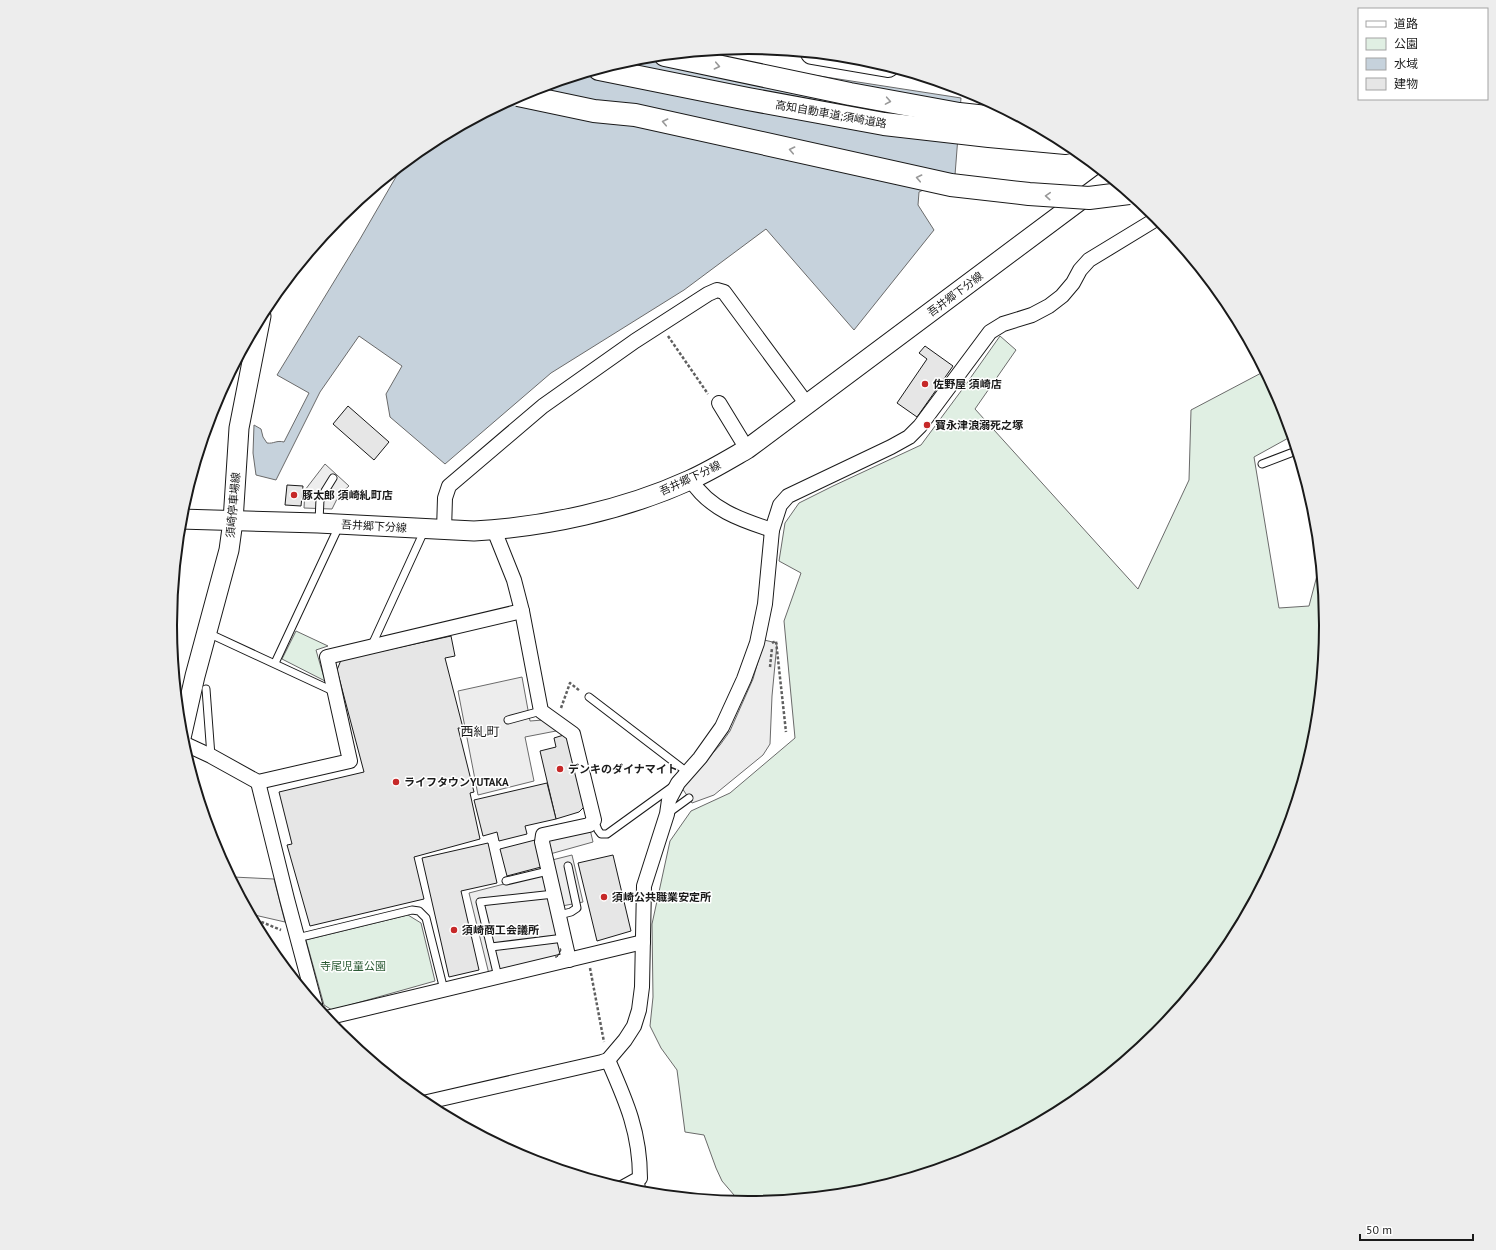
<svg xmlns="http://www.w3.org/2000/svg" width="1496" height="1250" font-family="'PT Sans','Noto Sans JP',sans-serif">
<rect width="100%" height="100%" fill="#fff"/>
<g fill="#e0efe3" stroke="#6a6a6a">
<polygon points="1000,336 1016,350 975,409 1138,589 1189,480 1191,410 1265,371 1282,404 1292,436 1254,457 1279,608 1309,606 1320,564 1326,625 1315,738 1282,846 1228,946 1157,1034 1069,1106 969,1159 861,1192 748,1203 740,1202 722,1181 716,1168 704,1135 685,1132 677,1070 661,1048 650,1026 653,997 652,924 670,841 691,811 730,793 795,738 784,621 801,573 779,561 785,523 799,503 833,486 921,445 964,387"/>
<polygon points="296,631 328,646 316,650 325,681 282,659"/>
<polygon points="408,915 421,923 435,981 332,1010 324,1005 306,940"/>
</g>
<g fill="#ededed" stroke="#6a6a6a">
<polygon points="325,464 349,486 339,495 332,509 304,508 305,490"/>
<polygon points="764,640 777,643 772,696 770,744 763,755 714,795 692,803 682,788 720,745 730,731 753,679"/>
<polygon points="522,677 530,721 543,720 556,731 525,737 534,781 478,795 458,691"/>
<polygon points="589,825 593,842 550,854 547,844 550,832"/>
<polygon points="572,855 583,902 562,906 552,860"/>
<polygon points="543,874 561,950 557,957 489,974 469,893"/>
<polygon points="233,877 274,879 285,922 250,914 232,881"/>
</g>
<path fill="#c6d2dc" stroke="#6a6a6a" d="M677,54L961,98L955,175L919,192L918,205L934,230L854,330L766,229L684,290L551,373L445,464L390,417L386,394L402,366L359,336L320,392L276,480L256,475L253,453L254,425L261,429L263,437L267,443C274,444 276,440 284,442L309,393L277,375L360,239L404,163L427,144L527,91L635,58Z"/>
<g fill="#e6e6e6" stroke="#1a1a1a">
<polygon points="925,346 953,366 917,417 897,403 927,359 919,353"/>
<polygon points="348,406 389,442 374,460 333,424"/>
<polygon points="287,485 303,486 301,506 285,505"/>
<polygon points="451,636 455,656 445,658 463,728 458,728 474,792 470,793 480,839 414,857 424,899 310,926 287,845 292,844 279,792 364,772 337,670 341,660"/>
<polygon points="567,734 585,806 579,812 556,819 540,751 556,747 554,738"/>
<polygon points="547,783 556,819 525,826 527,834 499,841 497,832 483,836 474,800"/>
<polygon points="535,840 541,867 507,876 500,849"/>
<polygon points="488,843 497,883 461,891 479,970 449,977 422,858"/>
<polygon points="613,855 631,931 597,941 578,863"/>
</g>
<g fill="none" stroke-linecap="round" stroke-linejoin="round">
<g stroke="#1a1a1a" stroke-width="9">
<g id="lane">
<polyline points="1262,464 1296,451"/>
<polyline points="319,522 320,499 333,478"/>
<polyline points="208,633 333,691"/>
<polyline points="371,647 425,529"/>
<polyline points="275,663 339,526"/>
<polyline points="206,689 211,756"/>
<polyline points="589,697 687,772"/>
<polyline points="508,720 541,711"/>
<polyline points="667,814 689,798"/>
<polyline points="594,820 598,830 601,834 607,834 672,787"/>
<polyline points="506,881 548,871"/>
<polyline points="559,915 571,912 577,908 568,866"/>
<polyline points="297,938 412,910 419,911 426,918 444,990"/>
<polyline points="491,947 564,938"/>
<polyline points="498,977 480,902 554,894"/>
<polyline points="640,1178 642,1193"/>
</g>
</g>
<g stroke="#1a1a1a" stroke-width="16">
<g id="street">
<polyline points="719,403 747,449"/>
<path d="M691,480C709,509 741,520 772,530"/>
<polyline points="444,530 445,498 449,486 543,406 635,341 708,294 717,290 724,292 806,403"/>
<polyline points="494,530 514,580 522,611 541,711 573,734 594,820 589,825 543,835 542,842 569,960"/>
<polyline points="183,743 211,756 258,782 350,761 327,657 522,611"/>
<polyline points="258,782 287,899 315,1004"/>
<polyline points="326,1018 643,942"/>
<path d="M608,1060C626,1101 640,1132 640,1178L622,1188"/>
<polyline points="423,1103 602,1062 608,1060 625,1040 634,1026 639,1010 642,987 644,886 667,814 669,800 678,783 700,758 722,727 744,679 757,643 765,604 772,530 780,505 788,496 891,447 909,437 920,426 990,332 1003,324 1032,315 1049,306 1062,296 1073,283 1080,270 1089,260 1158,218"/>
</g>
</g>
<g stroke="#1a1a1a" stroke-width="21">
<g id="secondary">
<path d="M180,519L318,523L474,531C546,527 624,510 690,480C710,471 728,460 747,449L1110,178"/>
<polyline points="181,738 195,676 229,550 233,521 239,428 261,316"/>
</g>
</g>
<g stroke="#1a1a1a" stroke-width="24">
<g id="highway">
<polyline points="812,53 888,66"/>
<polyline points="665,55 850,94 959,114 1025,121"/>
<polyline points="599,69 748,99 884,124 989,136 1066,143"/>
</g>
</g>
<g stroke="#5f5f5f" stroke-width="2.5" stroke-dasharray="3 2" stroke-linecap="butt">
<polyline points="668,336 708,394"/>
<polyline points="772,643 776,641 786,732"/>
<polyline points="770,667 772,648"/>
<polyline points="561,708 570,683 580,691"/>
<polyline points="252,918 281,930"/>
<polyline points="590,968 604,1042"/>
</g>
<use href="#lane" stroke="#fff" stroke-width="7"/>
<use href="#street" stroke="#fff" stroke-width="14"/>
<use href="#secondary" stroke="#fff" stroke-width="19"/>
<use href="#highway" stroke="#fff" stroke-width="22"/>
<g stroke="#1a1a1a" stroke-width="24" stroke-linecap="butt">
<polyline id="highway-bridge" points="518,95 594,111 635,115 951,185 1029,194 1089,198 1129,193"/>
</g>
<use href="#highway-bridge" stroke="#fff" stroke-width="22"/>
<polyline stroke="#1a1a1a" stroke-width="1" stroke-dasharray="5 2" stroke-linecap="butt" points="555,957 557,957 561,950 560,948"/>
</g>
<defs><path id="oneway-chevron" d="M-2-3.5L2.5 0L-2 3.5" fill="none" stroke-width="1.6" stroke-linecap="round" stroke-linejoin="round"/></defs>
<g stroke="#989898">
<use href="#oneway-chevron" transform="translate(717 66) rotate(12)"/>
<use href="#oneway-chevron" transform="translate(888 101) rotate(10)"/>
<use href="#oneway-chevron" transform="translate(665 122) rotate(-168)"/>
<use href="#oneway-chevron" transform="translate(792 150) rotate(-168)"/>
<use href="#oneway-chevron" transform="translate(919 178) rotate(-168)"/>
<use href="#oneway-chevron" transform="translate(1048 196) rotate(-176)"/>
</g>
<g fill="#c62828" stroke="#fff" stroke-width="1.5">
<circle cx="925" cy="384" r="4"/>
<circle cx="927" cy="425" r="4"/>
<circle cx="294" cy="495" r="4"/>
<circle cx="560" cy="769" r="4"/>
<circle cx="396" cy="782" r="4"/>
<circle cx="604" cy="897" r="4"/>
<circle cx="454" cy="930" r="4"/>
</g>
<g text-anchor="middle" stroke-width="3" stroke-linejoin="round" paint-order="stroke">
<g font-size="11" fill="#1a1a1a" stroke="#fff">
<text transform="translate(831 114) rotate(10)" y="4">高知自動車道;須崎道路</text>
<text transform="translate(955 294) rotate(-37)" y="4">吾井郷下分線</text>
<text transform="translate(690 478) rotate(-25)" y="4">吾井郷下分線</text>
<text transform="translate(233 505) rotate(-85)" y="4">須崎停車場線</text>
<text transform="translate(374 526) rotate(3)" y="4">吾井郷下分線</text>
</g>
<g font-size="11" font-weight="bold" fill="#1a1a1a" stroke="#fff" text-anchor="start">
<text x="933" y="388">佐野屋 須崎店</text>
<text x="935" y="429">寶永津浪溺死之塚</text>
<text x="302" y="499">豚太郎 須崎糺町店</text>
<text x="568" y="773">デンキのダイナマイト</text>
<text x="404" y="786">ライフタウンYUTAKA</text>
<text x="612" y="901">須崎公共職業安定所</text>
<text x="462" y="934">須崎商工会議所</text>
</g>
<g font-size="11" fill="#2b5a34" stroke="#fff">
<text x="353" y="970">寺尾児童公園</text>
</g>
<g font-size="13" fill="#1a1a1a" stroke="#fff">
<text x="480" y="736">西糺町</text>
</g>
</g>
<path d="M0 0H1496V1250H0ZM177 625a571 571 0 1 1 1142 0a571 571 0 1 1-1142 0Z" fill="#ededed" fill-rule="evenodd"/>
<path fill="none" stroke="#1a1a1a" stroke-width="2" d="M177 625a571 571 0 1 1 1142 0a571 571 0 1 1-1142 0Z"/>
<rect x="1358" y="8" width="130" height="92" fill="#ffffff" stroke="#a3a3a3"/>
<rect x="1366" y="21" width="20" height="6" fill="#ffffff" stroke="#a3a3a3"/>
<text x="1394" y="28" font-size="12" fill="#1a1a1a">道路</text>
<rect x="1366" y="38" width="20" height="12" fill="#e0efe3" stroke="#a3a3a3"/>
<text x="1394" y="48" font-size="12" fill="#1a1a1a">公園</text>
<rect x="1366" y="58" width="20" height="12" fill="#c6d2dc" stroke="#a3a3a3"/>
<text x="1394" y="68" font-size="12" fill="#1a1a1a">水域</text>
<rect x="1366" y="78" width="20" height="12" fill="#e6e6e6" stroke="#a3a3a3"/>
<text x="1394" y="88" font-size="12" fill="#1a1a1a">建物</text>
<path d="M1360 1234v6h113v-6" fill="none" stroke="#1a1a1a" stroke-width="2"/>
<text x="1366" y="1234" font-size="12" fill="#1a1a1a" stroke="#ffffff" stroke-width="3" paint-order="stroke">50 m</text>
</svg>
